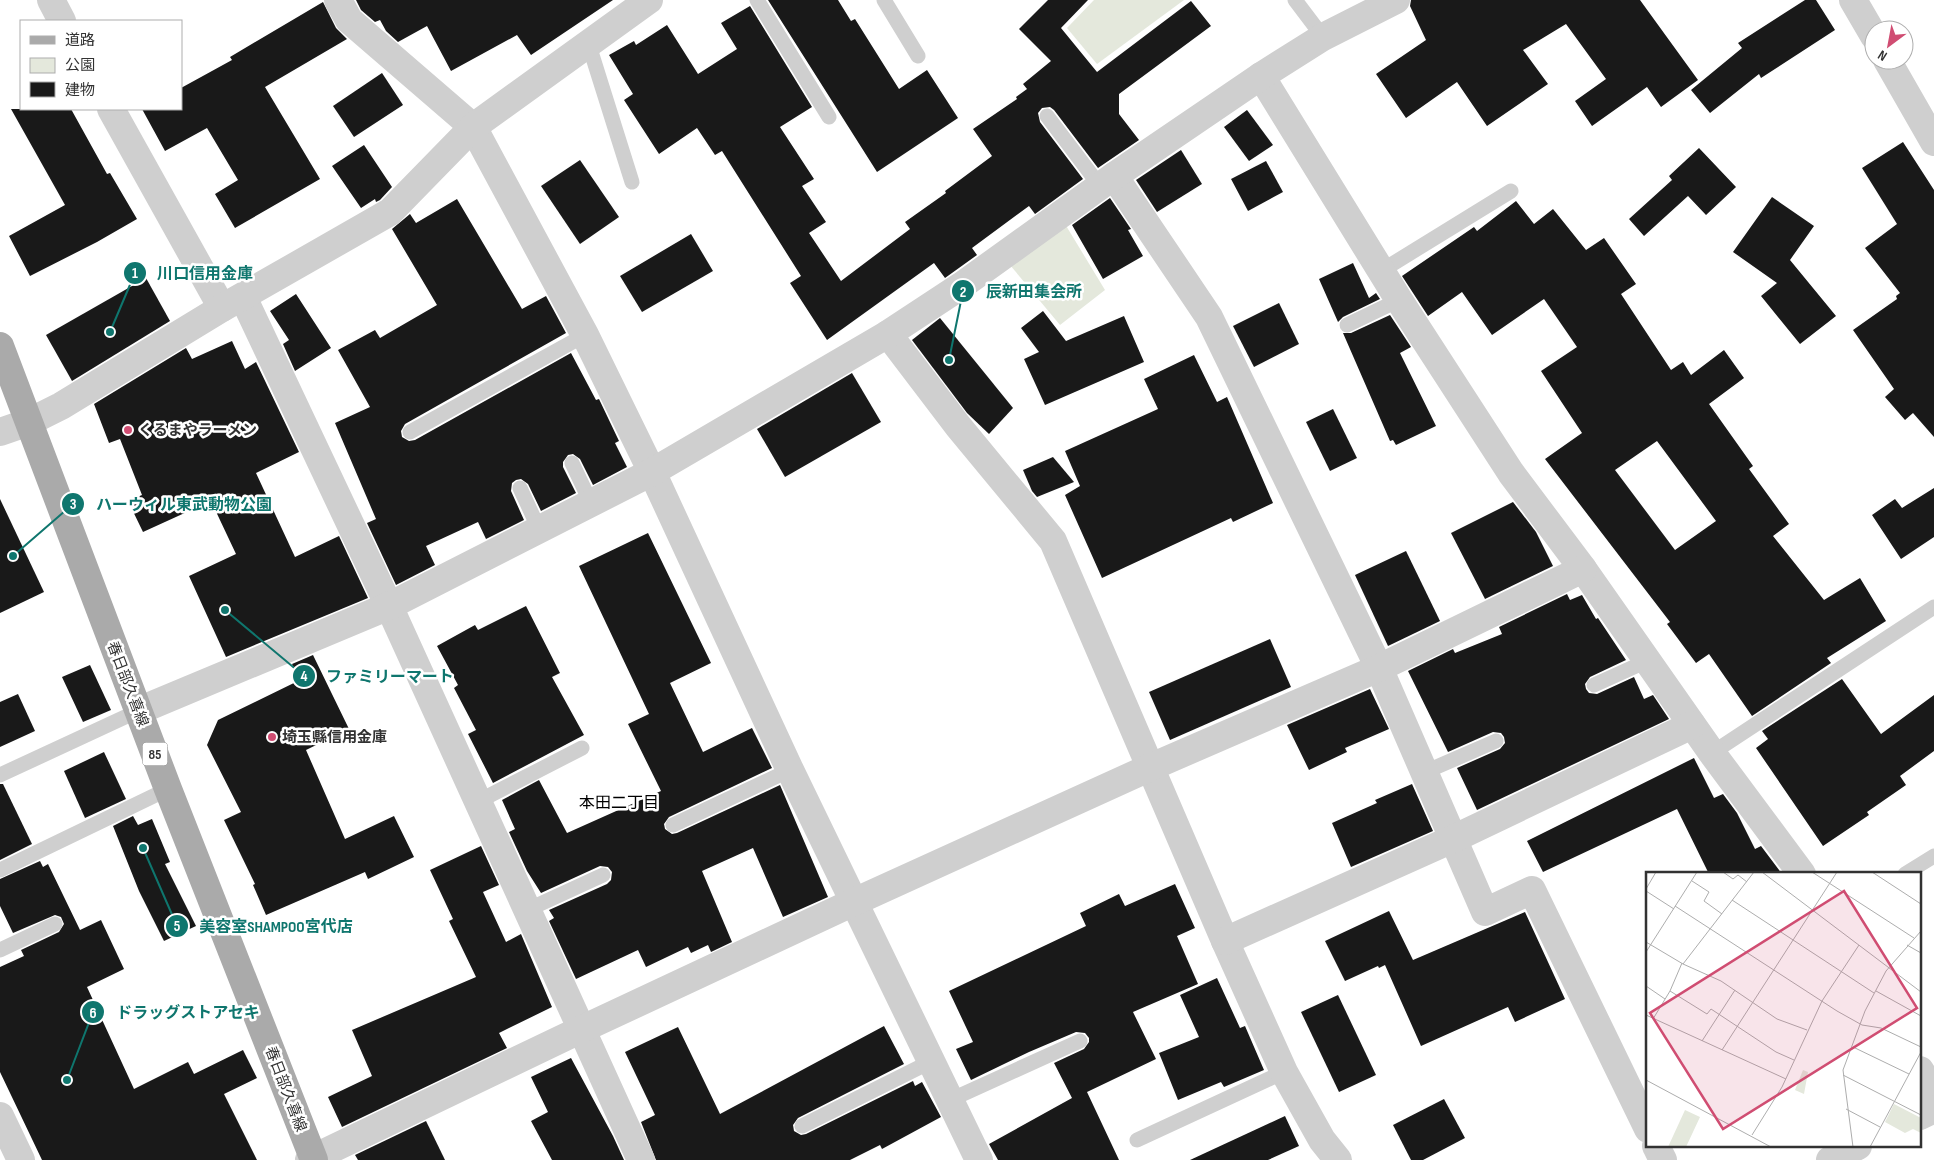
<svg xmlns="http://www.w3.org/2000/svg" width="1934" height="1160" font-family="'Sofia Sans Condensed','Noto Sans JP',sans-serif">
<rect width="100%" height="100%" fill="#fff"/>
<g fill="#e4e8dc">
<polygon points="1094,0 1184,0 1097,64 1067,28"/>
<polygon points="1065,224 1105,290 1060,325 1010,265"/>
</g>
<g fill="#191919" fill-rule="evenodd">
<polygon points="356,0 613,0 531,55 517,35 451,71 427,26 398,42 386,31 380,20 375,22 361,10"/>
<polygon points="768,0 838,0 851,21 855,19 899,89 927,70 958,118 877,172"/>
<polygon points="1048,0 1088,0 1061,28 1097,72 1191,1 1211,26 1119,94 1119,114 1139,140 1098,168 1054,110 1050,107 1042,108 1038,113 1040,122 1083,179 1035,214 1029,206 972,248 977,255 945,278 934,263 827,340 790,283 801,276 722,151 715,155 697,128 659,154 624,100 633,94 609,55 634,41 636,45 667,25 698,74 737,49 721,23 750,6 812,107 780,127 814,179 802,186 826,222 809,233 841,281 910,229 905,222 946,193 945,191 992,156 973,129 1017,99 1016,97 1027,89 1023,84 1051,61 1019,29"/>
<polygon points="1411,0 1640,0 1698,80 1661,107 1647,87 1592,126 1575,101 1606,79 1566,24 1523,50 1548,84 1487,126 1457,82 1406,118 1376,74 1426,40 1410,6"/>
<polygon points="1805,0 1816,0 1835,30 1761,78 1759,74 1710,113 1691,90 1742,48 1738,43"/>
<polygon points="323,2 336,28 347,39 265,87 320,179 235,228 215,194 238,180 207,128 165,151 142,109 181,109 181,88 232,60 230,57"/>
<polygon points="382,73 403,105 354,137 333,106"/>
<polygon points="11,109 71,109 107,174 110,173 137,219 97,242 30,276 9,236 65,205"/>
<polygon points="1247,110 1273,145 1249,161 1224,127"/>
<polygon points="1903,142 1934,190 1934,437 1913,413 1905,420 1885,397 1894,389 1853,330 1897,299 1896,296 1900,293 1865,248 1897,224 1862,168"/>
<polygon points="364,145 392,187 380,200 376,202 375,199 361,208 332,166"/>
<polygon points="1699,148 1736,187 1706,215 1688,196 1644,236 1629,219 1672,180 1669,176"/>
<polygon points="1181,150 1202,184 1157,212 1136,180"/>
<polygon points="580,160 619,217 580,244 541,186"/>
<polygon points="1266,161 1283,192 1248,211 1231,179"/>
<polygon points="1772,197 1814,226 1790,260 1836,316 1800,344 1761,296 1777,283 1733,252"/>
<polygon points="1110,198 1131,229 1128,230 1143,256 1103,279 1072,225"/>
<polygon points="457,199 522,309 546,296 566,333 405,424 401,431 402,437 409,441 415,440 571,353 596,400 599,399 619,441 615,443 627,467 593,485 580,459 573,454 568,455 563,462 563,467 576,493 541,511 528,484 521,479 516,480 512,483 511,491 524,520 486,539 478,522 426,546 435,565 396,585 367,523 376,519 335,423 370,407 338,350 375,330 380,338 437,305 392,229 410,214 416,223"/>
<path d="M1516,201L1534,224L1553,209L1586,250L1604,238L1636,284L1621,294L1671,370L1683,362L1691,375L1724,350L1744,378L1709,404L1753,466L1749,469L1789,524L1773,536L1824,600L1860,578L1886,621L1827,658L1831,663L1752,716L1709,654L1696,663L1667,624L1670,622L1545,459L1582,433L1541,371L1577,347L1544,299L1492,335L1462,292L1428,316L1402,276L1474,227L1477,231ZM1657,441L1716,521L1675,550L1615,470Z"/>
<polygon points="691,234 713,271 642,312 620,276"/>
<polygon points="1353,263 1369,298 1376,293 1380,299 1343,317 1338,322 1319,279"/>
<polygon points="146,278 170,321 72,381 46,335"/>
<polygon points="296,294 331,348 295,371 283,344 289,340 270,311"/>
<polygon points="1279,303 1299,344 1254,367 1233,326"/>
<polygon points="1043,311 1066,341 1124,316 1144,362 1045,405 1024,359 1039,352 1021,328"/>
<polygon points="1390,315 1411,347 1400,353 1436,426 1396,445 1393,440 1390,441 1343,333 1351,333"/>
<polygon points="940,318 1013,408 989,434 967,413 912,340"/>
<polygon points="232,341 245,369 256,362 299,452 256,473 295,557 339,536 368,598 226,657 189,576 236,554 211,501 143,532 128,501 142,495 120,439 109,443 94,404 186,348 192,359"/>
<polygon points="1194,355 1217,402 1227,397 1273,503 1233,522 1231,518 1102,578 1065,495 1080,486 1065,451 1158,409 1144,379"/>
<polygon points="852,373 881,422 785,477 757,429"/>
<polygon points="1333,409 1357,458 1330,471 1306,422"/>
<polygon points="1053,457 1074,482 1037,497 1032,491 1023,470"/>
<polygon points="1934,488 1934,537 1901,559 1872,515 1895,499 1902,508"/>
<polygon points="0,499 44,592 0,613"/>
<polygon points="1513,502 1536,532 1553,566 1485,599 1451,533"/>
<polygon points="648,533 711,663 670,683 703,752 752,728 772,768 669,817 664,824 665,829 672,834 677,833 780,785 828,897 783,917 753,848 702,871 732,942 711,952 708,945 691,953 688,947 646,967 638,950 576,979 549,921 554,918 549,910 607,884 611,880 612,872 608,867 600,866 541,893 527,871 509,832 515,829 502,800 539,780 567,833 661,791 628,724 649,714 579,566"/>
<polygon points="1406,551 1440,621 1388,646 1355,575"/>
<polygon points="1567,594 1570,600 1582,595 1596,619 1598,618 1626,660 1590,677 1585,684 1586,689 1589,693 1597,694 1634,677 1644,699 1653,695 1669,719 1477,810 1457,768 1500,749 1505,743 1504,737 1501,733 1493,732 1448,752 1408,671 1453,649 1455,653 1502,634 1499,627"/>
<polygon points="526,606 560,673 552,677 584,735 493,783 468,734 476,730 454,688 458,685 437,646 475,625 478,630"/>
<polygon points="1270,639 1291,687 1170,740 1149,692"/>
<polygon points="313,655 349,729 306,750 345,839 394,816 414,857 368,879 365,872 266,915 253,885 255,884 224,820 241,812 207,745 218,720 300,680 292,664"/>
<polygon points="90,665 111,710 83,722 62,677"/>
<polygon points="1842,679 1881,734 1934,695 1934,751 1900,776 1906,785 1867,812 1869,815 1823,846 1756,748 1768,739 1762,731"/>
<polygon points="1370,689 1389,729 1345,748 1347,752 1309,770 1287,725"/>
<polygon points="18,694 35,731 0,747 0,702"/>
<polygon points="104,752 126,799 85,818 64,771"/>
<polygon points="1694,758 1714,798 1723,794 1737,813 1755,849 1761,846 1782,874 1705,874 1708,872 1677,809 1543,872 1527,841"/>
<polygon points="0,784 3,784 32,844 0,860"/>
<polygon points="1412,784 1433,831 1351,867 1332,823 1377,803 1375,800"/>
<polygon points="133,816 138,825 152,819 170,862 165,864 196,926 164,941 139,891 113,826"/>
<polygon points="481,846 499,885 483,892 506,942 521,934 552,1007 499,1033 507,1048 342,1127 328,1097 372,1076 352,1030 476,977 449,921 453,919 430,870"/>
<polygon points="40,861 43,867 48,864 80,930 101,920 124,969 87,987 134,1089 188,1062 194,1074 243,1050 257,1078 224,1094 257,1160 42,1160 0,1072 0,967 24,956 21,950 59,932 64,924 61,917 55,915 13,933 0,906 0,879"/>
<polygon points="1175,884 1195,928 1177,936 1198,984 1133,1012 1156,1059 1087,1092 1119,1160 998,1160 989,1144 1072,1098 1054,1063 1084,1049 1089,1042 1089,1038 1085,1033 1076,1032 1029,1052 971,1080 956,1049 973,1042 949,991 1086,926 1080,913 1119,894 1125,906"/>
<polygon points="1389,911 1413,960 1525,912 1565,999 1515,1022 1508,1007 1421,1046 1385,965 1379,968 1378,966 1345,981 1325,941"/>
<polygon points="1217,978 1240,1028 1245,1026 1264,1070 1224,1087 1221,1082 1178,1100 1159,1053 1199,1037 1180,995"/>
<polygon points="1338,995 1376,1075 1339,1092 1301,1012"/>
<polygon points="884,1026 904,1064 798,1118 793,1125 794,1131 801,1135 806,1134 913,1081 915,1086 922,1082 941,1117 882,1149 880,1145 850,1160 656,1160 641,1122 655,1115 625,1052 678,1027 720,1114"/>
<polygon points="571,1058 613,1136 624,1160 552,1160 531,1121 548,1112 531,1077"/>
<polygon points="1444,1099 1465,1138 1423,1160 1411,1160 1393,1125"/>
<polygon points="1285,1116 1299,1146 1268,1160 1190,1160"/>
<polygon points="426,1121 445,1160 358,1160 355,1155"/>
</g>
<g fill="none" stroke-linecap="round" stroke-linejoin="round">
<g stroke="#cfcfcf" stroke-width="15">
<polyline points="757,0 829,117"/>
<polyline points="884,0 918,56"/>
<polyline points="1295,0 1323,37"/>
<polyline points="588,42 632,182"/>
<polyline points="1047,116 1100,186"/>
<polyline points="1381,271 1511,191"/>
<polyline points="1347,325 1399,300"/>
<polyline points="410,432 585,335"/>
<polyline points="572,463 591,503"/>
<polyline points="520,488 539,529"/>
<polyline points="1594,685 1647,661"/>
<polyline points="1712,753 1934,607"/>
<polyline points="1425,772 1496,741"/>
<polyline points="0,775 138,711"/>
<polyline points="477,802 582,748"/>
<polyline points="673,825 790,770"/>
<polyline points="0,870 168,789"/>
<polyline points="1905,874 1934,856"/>
<polyline points="527,910 603,875"/>
<polyline points="0,950 55,924"/>
<polyline points="950,1100 1080,1041"/>
<polyline points="802,1126 932,1061"/>
<polyline points="1137,1140 1284,1072"/>
</g>
<g stroke="#cfcfcf" stroke-width="28">
<polyline points="51,0 62,21"/>
<polyline points="338,0 349,20 473,127 585,335 652,472 790,770 979,1160"/>
<polyline points="1853,0 1874,36"/>
<polyline points="1887,60 1934,142"/>
<polyline points="1261,76 1399,300 1511,473 1583,569 1712,753 1802,874"/>
<polyline points="111,109 222,308"/>
<polyline points="1114,176 1209,317 1379,668 1485,912 1532,890 1648,1129"/>
<polyline points="243,297 389,606 641,1160"/>
<polyline points="888,334 958,426 1053,541 1225,941 1284,1072 1322,1140 1338,1160"/>
<polyline points="0,432 29,422 61,406 222,308 390,212 473,127 649,0"/>
<polyline points="138,711 389,606 652,472 888,334 961,286 1114,176 1261,76 1323,37 1396,0"/>
<polyline points="1225,941 1455,838 1692,725"/>
<polyline points="1920,1070 1934,1093"/>
<polyline points="0,1116 21,1160"/>
<polyline points="1920,1116 1934,1109"/>
<polyline points="1656,1146 1663,1160"/>
<polyline points="309,1160 580,1030 854,902 1151,767 1379,668 1583,569"/>
<polyline points="1830,1160 1858,1146"/>
</g>
<polyline stroke="#aaa" stroke-width="28" points="0,346 168,789 314,1160"/>
</g>
<g fill="#d04d72" stroke="#fff" stroke-width="2">
<circle cx="128" cy="430" r="5"/>
<circle cx="272" cy="737" r="5"/>
</g>
<g text-anchor="middle" stroke-width="5" stroke-linejoin="round" paint-order="stroke">
<rect fill="#fff" stroke="#707070" stroke-width="1" x="142.5" y="742.5" width="25" height="23" rx="4"/>
<g font-size="14" font-weight="bold" fill="#323232">
<text x="155" y="759">85</text>
</g>
<g font-size="15" font-weight="bold" fill="#323232" stroke="#fff" text-anchor="start">
<text x="138" y="435">くるまやラーメン</text>
<text x="282" y="742">埼玉縣信用金庫</text>
</g>
<g font-size="15" fill="#323232" stroke="#fff">
<text transform="translate(128 684) rotate(69)" y="5">春日部久喜線</text>
<text transform="translate(286 1089) rotate(69)" y="5">春日部久喜線</text>
</g>
<g font-size="16" fill="#000" stroke="#fff">
<text x="619" y="808">本田二丁目</text>
</g>
</g>
<g transform="translate(1646 872)">
<rect width="275" height="275" fill="#fff"/>
<path d="M157,198L162,200L158,222L149,218ZM248,232L275,246V261L267,257L259,261L239,250ZM39,238L54,245L40,275H22Z" fill="#e4e8dc"/>
<path fill="none" stroke="#adadad" stroke-width="1" d="M77,0L87,7L92,3L101,10M116,0L275,120M166,0L268,66M226,0L275,32M46,9L63,20L58,29L76,42M0,17L10,0M0,19L28,37M86,28L228,121M29,34L191,139L216,153L235,156L275,175M0,70L37,92L75,109L131,147L161,158M261,73L275,81M0,80L51,0M37,92L108,0M0,114L19,127M24,119L61,142L65,137L130,180L148,188M230,119L275,144M0,143L140,207M7,147L24,119L36,91M56,169L89,118M207,175L263,202M76,178L191,0M197,203L275,243M0,208L125,275M200,237L234,255M106,263L136,215L176,129L213,73M207,275L197,198L219,139L240,99L275,59M224,275L275,180"/>
<path fill="#d04d72" fill-opacity="0.15" stroke="#d04d72" stroke-width="2.5" d="M198,19L271,136L77,257L4,141Z"/>
<rect width="275" height="275" fill="none" stroke="#323232" stroke-width="2.5"/>
</g>
<path fill="none" stroke="#0f766e" stroke-width="2" d="M110 332L135 273M949 360L963 291M13 556L73 504M225 610L304 676M143 848L177 926M67 1080L93 1012"/>
<g fill="#0f766e" stroke="#fff" stroke-width="2">
<circle cx="110" cy="332" r="5"/>
<circle cx="949" cy="360" r="5"/>
<circle cx="13" cy="556" r="5"/>
<circle cx="225" cy="610" r="5"/>
<circle cx="143" cy="848" r="5"/>
<circle cx="67" cy="1080" r="5"/>
<circle cx="135" cy="273" r="12"/>
<circle cx="963" cy="291" r="12"/>
<circle cx="73" cy="504" r="12"/>
<circle cx="304" cy="676" r="12"/>
<circle cx="177" cy="926" r="12"/>
<circle cx="93" cy="1012" r="12"/>
</g>
<g font-size="15" text-anchor="middle" font-weight="bold" fill="#fff">
<text x="135" y="278">1</text>
<text x="963" y="297">2</text>
<text x="73" y="509">3</text>
<text x="304" y="681">4</text>
<text x="177" y="931">5</text>
<text x="93" y="1018">6</text>
</g>
<g font-size="16" text-anchor="middle" font-weight="bold" fill="#0f766e" stroke="#fff" stroke-width="5" stroke-linejoin="round" paint-order="stroke">
<text x="205" y="279">川口信用金庫</text>
<text x="1034" y="297">辰新田集会所</text>
<text x="184" y="510">ハーウィル東武動物公園</text>
<text x="390" y="682">ファミリーマート</text>
<text x="276" y="932">美容室SHAMPOO宮代店</text>
<text x="188" y="1018">ドラッグストアセキ</text>
</g>
<rect x="20" y="20" width="162" height="90" fill="#ffffff" stroke="#adadad"/>
<rect x="30" y="36" width="25" height="8" fill="#aaaaaa" stroke="#adadad"/>
<text x="65" y="45" font-size="15" fill="#323232">道路</text>
<rect x="30" y="58" width="25" height="15" fill="#e4e8dc" stroke="#adadad"/>
<text x="65" y="70" font-size="15" fill="#323232">公園</text>
<rect x="30" y="82" width="25" height="15" fill="#191919" stroke="#adadad"/>
<text x="65" y="95" font-size="15" fill="#323232">建物</text>
<g transform="translate(1889 45) rotate(212)"><circle r="24" fill="#ffffff" stroke="#adadad"/>
<path d="M0-4L9 19L0 12L-9 19Z" fill="#d04d72"/>
<text y="-8" font-size="14" font-weight="bold" text-anchor="middle" fill="#323232">N</text>
</g>
</svg>
